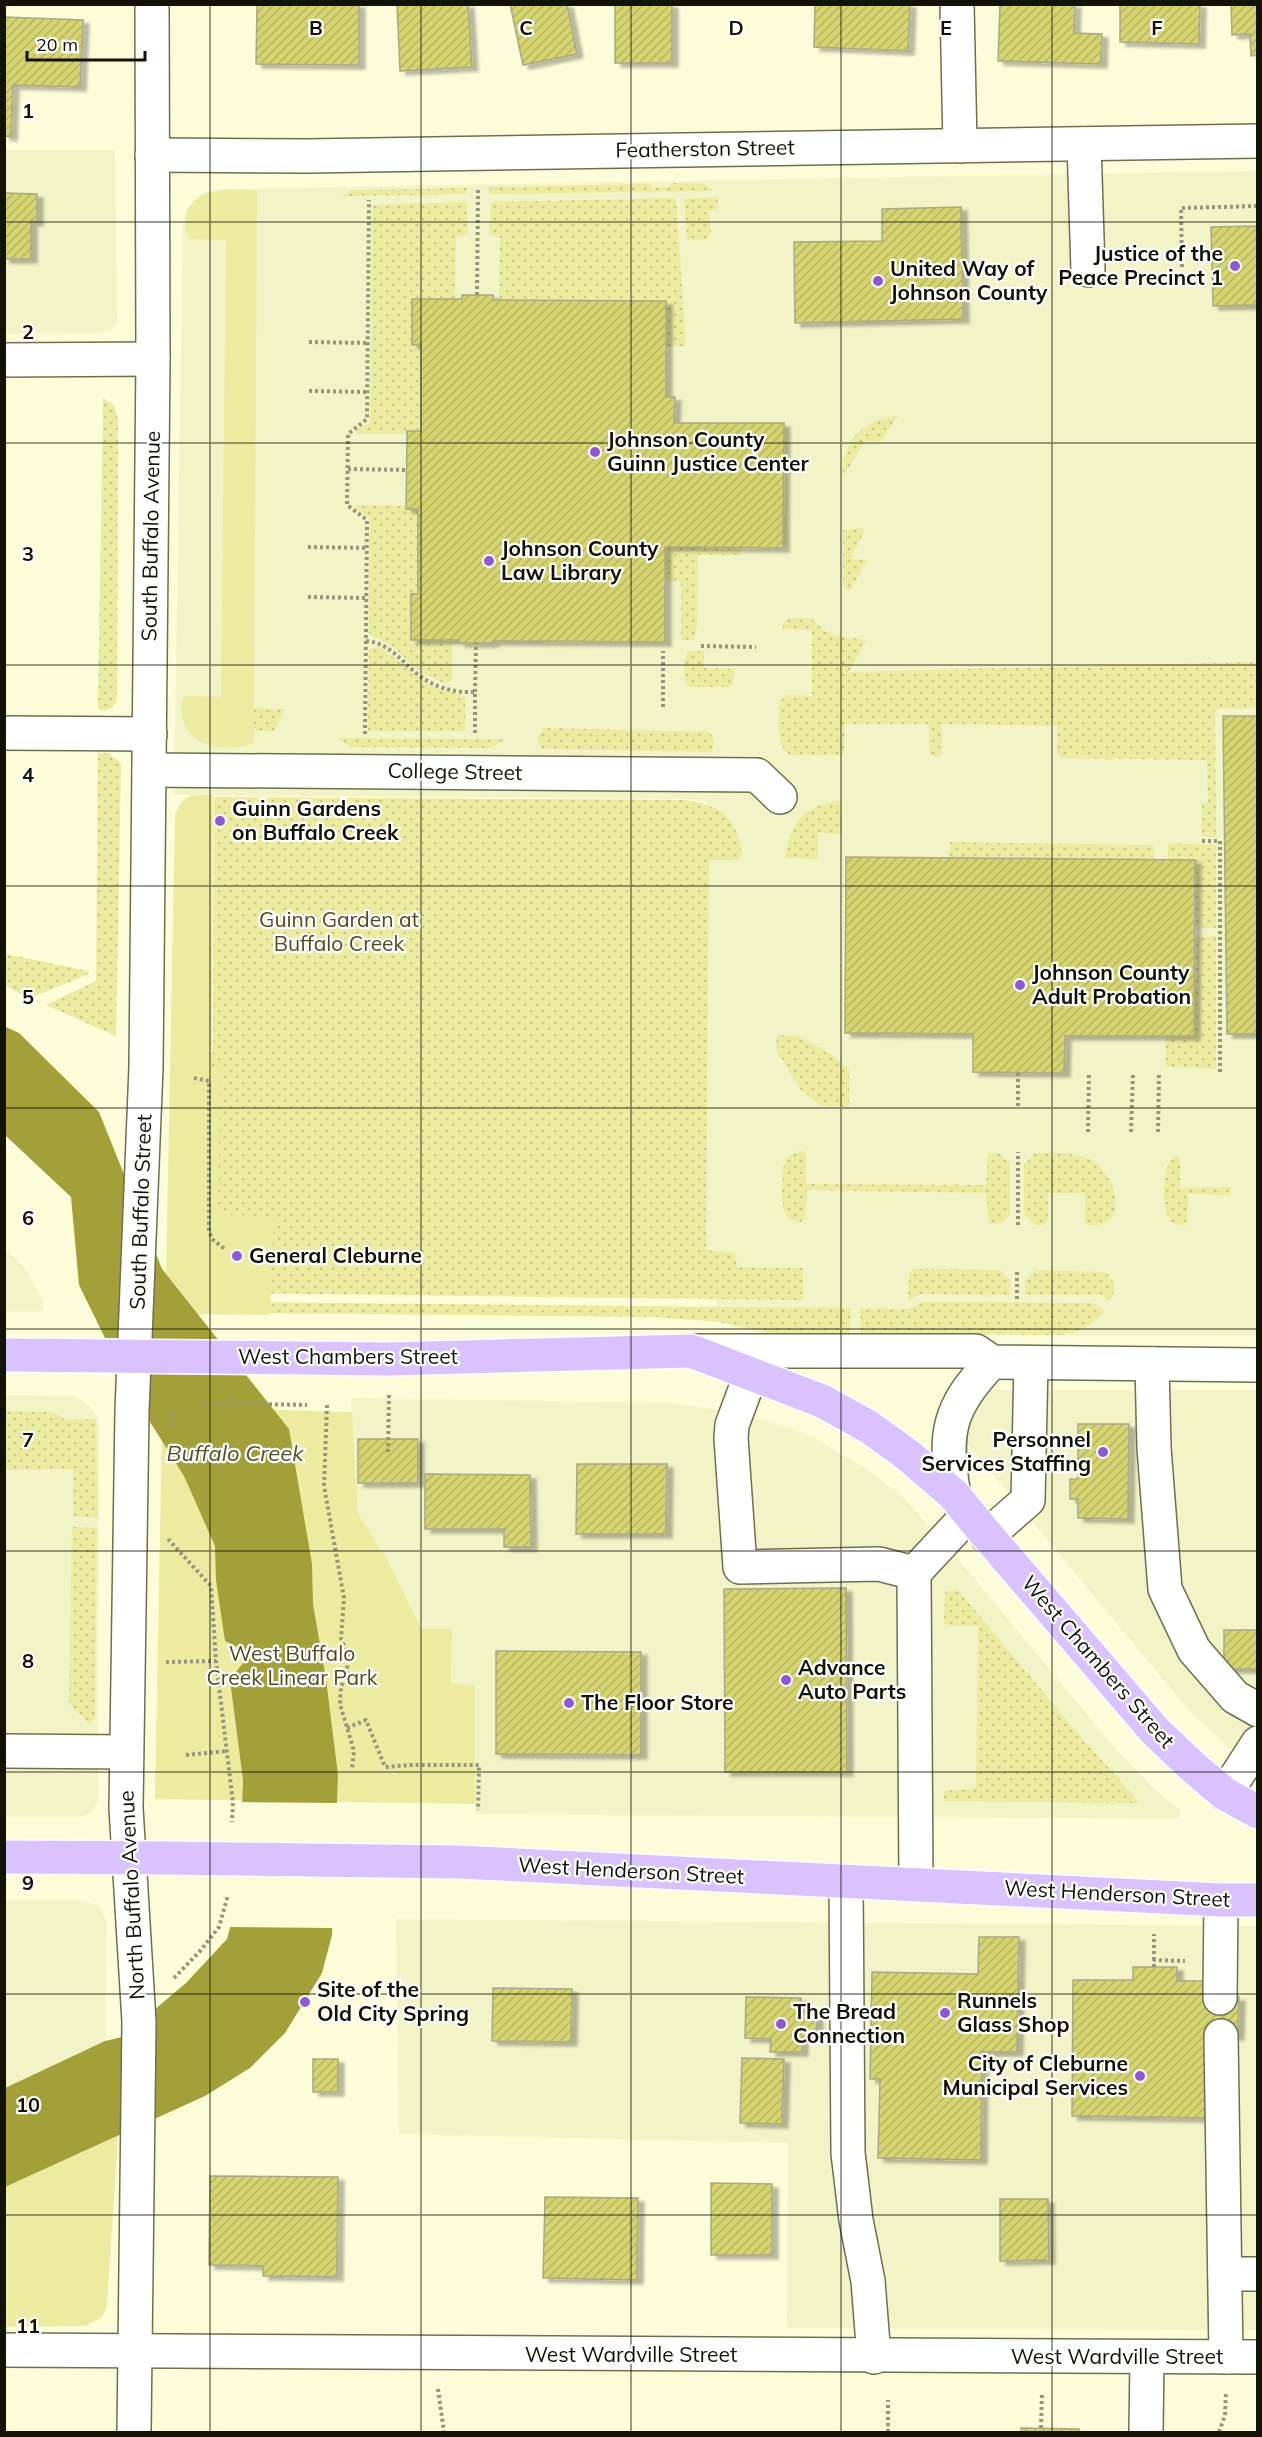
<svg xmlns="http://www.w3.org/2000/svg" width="1262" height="2437" font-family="Mulish,sans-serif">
<defs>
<pattern id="grass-dots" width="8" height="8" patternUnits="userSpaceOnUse" patternTransform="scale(1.5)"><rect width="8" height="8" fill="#eceba0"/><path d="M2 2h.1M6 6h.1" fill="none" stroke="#c9c888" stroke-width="1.8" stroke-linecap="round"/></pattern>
<pattern id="building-hatch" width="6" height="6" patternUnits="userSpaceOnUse" patternTransform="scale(1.5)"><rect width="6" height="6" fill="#d6d46f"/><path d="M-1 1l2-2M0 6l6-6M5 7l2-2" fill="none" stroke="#b7b55f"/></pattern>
<filter id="shadow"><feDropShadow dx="6" dy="4" stdDeviation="1.5" flood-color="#0004"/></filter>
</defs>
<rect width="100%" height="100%" fill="#fcfcd9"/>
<g fill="#f3f3c8">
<polygon points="4,150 115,150 117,323 108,331 98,333 5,334"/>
<polygon points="1257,171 1257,1336 772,1335 722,1324 704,1251 706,802 685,799 174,795 183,224 187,208 202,193 223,189"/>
<polygon points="4,1247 25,1269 44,1302 43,1311 5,1311"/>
<polygon points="993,1390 1257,1390 1257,1768 1229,1748 1187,1708 967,1443 963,1432 979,1395"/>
<polygon points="5,1395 74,1396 86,1403 97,1415 99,1428 98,1801 92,1812 79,1817 5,1817"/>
<polygon points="351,1398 669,1403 739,1413 796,1430 823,1443 863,1467 903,1497 963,1565 1114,1747 1154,1789 1180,1810 1180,1817 1176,1819 475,1814 475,1685 451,1684 452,1629 423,1629 385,1556 358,1514"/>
<polygon points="5,1900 79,1900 92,1903 100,1908 107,1923 105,2041 5,2088"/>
<polygon points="396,1919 1257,1926 1257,2330 787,2328 788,2143 399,2134"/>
</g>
<g fill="url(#grass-dots)">
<polygon points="671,183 705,184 714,191 492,194 489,193 489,187 651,184 652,188 670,187"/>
<polygon points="467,188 466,194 461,194 348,196 339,199 351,190"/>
<polygon points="718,197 718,210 709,211 711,232 707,239 687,240 684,199"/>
<polygon points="676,198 686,346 666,347 666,301 499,300 500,237 489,235 491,202"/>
<polygon points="464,202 467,203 468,234 456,237 455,300 412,345 421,344 421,431 407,431 407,434 356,434 356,430 370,423 372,205"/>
<polygon points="103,398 114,405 118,420 117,701 112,708 104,711 98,709"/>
<path d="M897,416L882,440L865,441L843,477C840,442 864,418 897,416Z"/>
<polygon points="784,425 787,430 787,542 783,546"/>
<polygon points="356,505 407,506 407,509 418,509 418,594 411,594 411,639 459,640 459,644 452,644 452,680 446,684 422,673 392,646 369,634 370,518 356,509"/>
<polygon points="863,528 864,532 850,559 867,560 850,591 846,590 843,587 843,530"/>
<polygon points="665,547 740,547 741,555 698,555 697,624 694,640 681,640 681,582 665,582"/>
<path d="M788,618H811C831,639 840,635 866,640L849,672L1257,662V708L1215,709L1216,837L1202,836V803H1208L1207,760L1062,758L1057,754V726L942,724V752L940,756L935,757L929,753V724H845L844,755H790C775,745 778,716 780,700L789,695L812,696V630L783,629V625Z"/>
<polygon points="379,646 430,686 465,696 466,722 464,731 368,731 369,649"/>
<path d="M688,651H704V668L735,669L733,684L730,687H692L687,685C683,676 683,659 688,651Z"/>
<polygon points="200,707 285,709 274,731 200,730"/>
<path d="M544,728L709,732C716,739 714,744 711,752L542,749L537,738Z"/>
<polygon points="337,738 506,739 490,748 352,747"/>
<polygon points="98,753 108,753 121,763 116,1036 46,1005 96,981"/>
<path d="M214,797L685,800C720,805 738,818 742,855L737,860H709L706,1250L735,1253L737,1267L803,1268V1300L228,1293L213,1230L209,1074L213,1050Z"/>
<path d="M841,801L842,834L818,833V859L785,858C790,823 804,804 841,801Z"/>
<polygon points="950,842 1153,845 1154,859 949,858"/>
<polygon points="1168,843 1216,845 1216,928 1195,927 1195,860 1168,860"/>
<polygon points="1216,936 1216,1069 1166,1067 1166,1036 1194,1036 1195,937"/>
<polygon points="5,954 89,971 89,974 30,998 5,986"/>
<polygon points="777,1035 798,1036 829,1053 849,1069 849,1107 821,1106 801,1090 776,1050"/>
<path d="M799,1151H803L806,1155V1184L986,1185L988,1154L1000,1153L1010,1164V1215L1000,1224H989L986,1193L807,1190L805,1218L800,1223C795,1221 791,1220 787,1216C780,1209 781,1167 786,1159C790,1155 794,1153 799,1151Z"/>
<path d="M1035,1153C1047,1154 1060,1152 1072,1154C1103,1157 1121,1188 1114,1216C1105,1224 1100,1226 1088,1225L1085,1221V1193H1048V1220L1044,1225H1035L1024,1214V1164Z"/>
<path d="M1176,1156L1180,1159V1188L1231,1187L1230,1195L1188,1194L1187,1223L1184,1226L1171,1222C1162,1210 1160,1163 1176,1156Z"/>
<polygon points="914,1269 1000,1270 1011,1281 1009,1295 920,1294 908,1301 909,1273"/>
<path d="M1035,1270L1105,1272C1116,1281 1117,1289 1110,1301L1103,1295H1025V1281Z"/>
<polygon points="225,1302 851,1308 849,1333 773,1333 720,1322 654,1317 255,1313"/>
<path d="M923,1302L1094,1303L1105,1311C1092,1326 1079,1332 1061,1335L861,1333L860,1308L909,1309Z"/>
<polygon points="5,1411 52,1412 66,1420 96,1419 98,1518 73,1516 73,1469 5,1470"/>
<polygon points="72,1527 97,1528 95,1717 90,1724 69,1703"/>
<polygon points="958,1590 1074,1729 1140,1803 943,1801 945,1791 976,1788 978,1626 948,1626 944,1623 945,1593 947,1591"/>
</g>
<g fill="#eceba0">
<path d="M257,190L254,743C230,752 189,749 183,719C181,711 180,704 185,696L221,697L226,240L190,239C184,232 185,225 186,216C193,185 233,190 257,190Z"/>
<path d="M194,795H213L212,1069L220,1070L218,1214L274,1217L270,1315L192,1314L166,1277L175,815C179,804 183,798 194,795Z"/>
<polygon points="204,1408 352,1412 358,1514 385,1556 422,1629 452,1629 451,1683 475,1685 475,1804 155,1799 162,1426"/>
<polygon points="118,2136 107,2306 102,2317 86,2326 5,2327 4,2187"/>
</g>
<path fill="#a3a039" d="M4,1026L19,1033L99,1112L162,1269L289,1429L312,1564L313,1604L326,1679L338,1775L332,1935L322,1973L285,2033L250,2068L205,2096L5,2187V2088L105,2041L122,2037L186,1983L227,1939L239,1893L243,1780L230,1680L246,1659C244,1648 234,1646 225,1641L216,1580L215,1546L184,1476L133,1395L79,1285L71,1197L5,1135Z"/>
<polygon fill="#fcfcd9" points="239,1802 340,1803 335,1928 227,1927 236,1893"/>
<g fill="url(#building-hatch)" stroke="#a9a988" stroke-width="1.5" filter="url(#shadow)">
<polygon points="257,4 359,4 359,65 256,64"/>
<polygon points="397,4 468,4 472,67 400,71"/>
<polygon points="510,4 567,4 577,54 523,65"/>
<rect x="615" y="4" width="57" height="59"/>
<polygon points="815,4 910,4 908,51 814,47"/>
<polygon points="1000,4 1075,4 1074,33 1102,34 1101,64 998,61"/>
<polygon points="1120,4 1200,4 1199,44 1120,42"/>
<polygon points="1231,4 1258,4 1258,55 1251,56 1250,34 1232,35"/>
<polygon points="4,17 83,20 80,87 13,85 11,137 4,136"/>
<polygon points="4,193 37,194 37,222 31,221 31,259 4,259"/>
<polygon points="961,207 963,319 795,323 794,242 882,241 882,209"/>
<polygon points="1258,226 1258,305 1213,306 1211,227"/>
<polygon points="462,295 493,295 493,300 499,300 666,301 666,397 675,397 674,423 784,423 783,548 665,547 665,642 493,641 493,643 459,643 459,640 411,640 411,594 418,594 418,509 406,509 407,434 407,431 421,431 421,344 412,345 412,299 462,299"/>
<polygon points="1223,716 1258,716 1258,1034 1227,1034"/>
<polygon points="846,857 1195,860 1194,1036 1065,1036 1064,1073 973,1072 973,1034 845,1033"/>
<polygon points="1078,1424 1129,1424 1128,1519 1078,1518 1078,1499 1070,1499 1070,1479 1078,1479"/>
<rect x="358" y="1439" width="60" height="44"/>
<polygon points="577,1464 667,1464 666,1534 576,1534"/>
<polygon points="425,1474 530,1475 531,1547 504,1547 504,1529 425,1529"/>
<polygon points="846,1588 847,1772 725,1772 724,1589"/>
<rect x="1224" y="1630" width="34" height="39"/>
<polygon points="496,1651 641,1652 641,1755 496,1754"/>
<polygon points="979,1937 1019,1937 1017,2052 982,2052 981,2160 878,2158 880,2079 870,2079 872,1972 978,1974"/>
<polygon points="1133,1967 1177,1967 1177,1981 1209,1981 1209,1997 1239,1997 1238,2036 1208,2036 1207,2118 1072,2116 1073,1980 1133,1980"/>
<polygon points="493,1988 572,1989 571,2042 492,2041"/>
<polygon points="746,1997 801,1998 801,2011 817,2011 817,2037 802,2037 802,2052 770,2052 771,2039 745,2038"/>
<polygon points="742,2058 784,2059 782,2124 740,2123"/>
<rect x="313" y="2059" width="25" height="33"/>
<polygon points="210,2176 338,2177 337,2277 263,2276 263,2266 209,2265"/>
<polygon points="711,2183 772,2184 772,2255 711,2255"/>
<polygon points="545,2197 638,2198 637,2280 543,2278"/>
<polygon points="1000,2199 1048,2199 1049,2260 1000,2261"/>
<polygon points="1021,2428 1079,2429 1079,2432 1021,2432"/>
</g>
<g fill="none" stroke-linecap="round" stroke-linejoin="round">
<g stroke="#6f6f50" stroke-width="36">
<g id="minor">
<polyline points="957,4 960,146"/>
<polyline points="1084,144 1088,270"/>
<polyline points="152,155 308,156 1258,141"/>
<polyline points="4,360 153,359"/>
<polyline points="4,733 150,734"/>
<polyline points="149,770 757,775 780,797"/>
<polyline points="693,1351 976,1351 992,1362 1258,1365"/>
<polyline points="1152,1364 1154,1448 1165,1589 1194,1650 1235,1697 1258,1710"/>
<polyline points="751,1374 732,1425 731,1438 740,1567 879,1564 914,1573 916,1884"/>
<path d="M954,1495C943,1434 948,1407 992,1362"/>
<polyline points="987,1536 1028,1500 1031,1363"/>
<polyline points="914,1573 969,1514"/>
<polyline points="4,1751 126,1752"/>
<polyline points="1225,1794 1258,1743"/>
<polyline points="846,1882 848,2153 856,2220 868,2281 874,2357"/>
<polyline points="1220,1998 1221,1900"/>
<polyline points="1221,2036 1226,2357"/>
<polyline points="1225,2274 1258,2274"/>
<polyline points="4,2350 1258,2357"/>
<polyline points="134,2432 139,2022 126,1808 132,1411 146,1067 153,359 152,4"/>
<polyline points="1146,2432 1147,2357"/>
</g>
</g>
<g stroke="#fff" stroke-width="36">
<g id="major">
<polyline points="4,1355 390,1359 691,1351 822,1401 869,1427 909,1456 954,1495 980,1527 1155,1731 1194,1768 1225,1794 1258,1812"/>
<polyline points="4,1857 165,1858"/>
<polyline points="458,1862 1221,1900 1258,1900"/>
</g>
</g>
<g stroke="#96967d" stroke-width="4" stroke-dasharray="3 3" stroke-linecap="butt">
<polyline points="1182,267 1181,208 1258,206"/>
<polyline points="477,295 478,190"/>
<polyline points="309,342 368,343"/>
<polyline points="309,391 367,392"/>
<polyline points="348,469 407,470"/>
<polyline points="308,547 367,548"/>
<polyline points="308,597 366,598"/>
<path d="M366,641C391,643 402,663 421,677C437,688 456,693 475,692V736"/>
<polyline points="701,646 756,647"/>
<polyline points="475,692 476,643"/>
<polyline points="663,707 663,651"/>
<polyline points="365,734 367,520 347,505 348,434 367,419 369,200"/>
<polyline points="1202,841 1220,841 1220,1073"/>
<polyline points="194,1078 209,1081 209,1231 212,1239 226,1250"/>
<polyline points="1018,1106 1018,1072"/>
<polyline points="1088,1132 1089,1072"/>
<polyline points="1131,1132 1133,1072"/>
<polyline points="1158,1132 1159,1072"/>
<polyline points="1018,1225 1018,1152"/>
<polyline points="1017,1299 1017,1270"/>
<polyline points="203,1403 307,1405"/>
<polyline points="327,1405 324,1486 344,1598 341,1639 348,1654 347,1672 341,1687 340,1704 354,1751 352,1769"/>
<polyline points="169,1414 173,1415 172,1428"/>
<polyline points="388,1452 389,1395"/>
<polyline points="168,1539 211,1586 216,1661 233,1803 232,1822"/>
<polyline points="166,1662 216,1661"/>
<polyline points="347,1728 366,1720 385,1767 412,1765 479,1765 478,1810"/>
<polyline points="186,1755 226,1751"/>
<polyline points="1154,1960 1154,1934"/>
<polyline points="1154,1967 1154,1960 1185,1961"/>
<polyline points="174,1978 201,1950 219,1927 228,1895"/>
<polyline points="438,2389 444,2432"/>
<polyline points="1041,2428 1042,2393"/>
<polyline points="888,2432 888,2400"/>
<polyline points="1219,2432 1225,2415 1226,2392"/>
</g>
<use href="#minor" stroke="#fff" stroke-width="33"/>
<use href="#major" stroke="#dac2fe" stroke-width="33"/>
<g stroke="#fff" stroke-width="36" stroke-linecap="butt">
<polyline id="major-bridge" points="165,1858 458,1862"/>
</g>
<use href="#major-bridge" stroke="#dac2fe" stroke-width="33"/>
</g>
<path fill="none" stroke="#121206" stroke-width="1.5" stroke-opacity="0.55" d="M210,4V2432M421,4V2432M631,4V2432M841,4V2432M1052,4V2432M4,222H1258M4,443H1258M4,665H1258M4,886H1258M4,1108H1258M4,1329H1258M4,1551H1258M4,1772H1258M4,1994H1258M4,2215H1258"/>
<g fill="#8e59d1" stroke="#fff" stroke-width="2">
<circle cx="1235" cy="266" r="6"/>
<circle cx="878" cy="281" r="6"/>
<circle cx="595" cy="452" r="6"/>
<circle cx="489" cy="561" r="6"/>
<circle cx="220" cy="821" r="6"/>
<circle cx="1020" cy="985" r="6"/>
<circle cx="237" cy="1256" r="6"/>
<circle cx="1103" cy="1452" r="6"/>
<circle cx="786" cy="1680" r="6"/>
<circle cx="569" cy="1703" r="6"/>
<circle cx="305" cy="2002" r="6"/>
<circle cx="945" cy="2013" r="6"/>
<circle cx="781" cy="2024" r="6"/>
<circle cx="1140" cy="2076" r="6"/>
</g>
<g text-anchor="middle" stroke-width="4.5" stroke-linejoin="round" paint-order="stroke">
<g font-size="21" fill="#121206" stroke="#fff">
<text transform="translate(705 149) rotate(-1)" y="7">Featherston Street</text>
<text transform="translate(151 536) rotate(-89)" y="7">South Buffalo Avenue</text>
<text transform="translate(455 772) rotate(1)" y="7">College Street</text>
<text transform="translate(141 1212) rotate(-88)" y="7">South Buffalo Street</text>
<text x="348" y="1364">West Chambers Street</text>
<text transform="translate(1098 1662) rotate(49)" y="7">West Chambers Street</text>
<text transform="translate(631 1871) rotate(3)" y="7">West Henderson Street</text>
<text transform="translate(1117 1894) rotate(3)" y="7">West Henderson Street</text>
<text transform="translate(132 1895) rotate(-93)" y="7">North Buffalo Avenue</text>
<text x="631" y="2362">West Wardville Street</text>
<text x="1117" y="2364">West Wardville Street</text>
</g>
<g font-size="21" font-weight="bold" fill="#121206" stroke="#fff" text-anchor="start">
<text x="1223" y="261" text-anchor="end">Justice of the<tspan x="1223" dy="24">Peace Precinct 1</tspan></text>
<text x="890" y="276">United Way of<tspan x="890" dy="24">Johnson County</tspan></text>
<text x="607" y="447">Johnson County<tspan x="607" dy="24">Guinn Justice Center</tspan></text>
<text x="501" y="556">Johnson County<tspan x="501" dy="24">Law Library</tspan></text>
<text x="232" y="816">Guinn Gardens<tspan x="232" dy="24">on Buffalo Creek</tspan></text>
<text x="1032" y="980">Johnson County<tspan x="1032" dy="24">Adult Probation</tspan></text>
<text x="249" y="1263">General Cleburne</text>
<text x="1091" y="1447" text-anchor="end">Personnel<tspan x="1091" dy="24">Services Staffing</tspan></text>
<text x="798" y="1675">Advance<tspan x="798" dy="24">Auto Parts</tspan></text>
<text x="581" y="1710">The Floor Store</text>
<text x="317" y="1997">Site of the<tspan x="317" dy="24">Old City Spring</tspan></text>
<text x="957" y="2008">Runnels<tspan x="957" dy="24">Glass Shop</tspan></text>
<text x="793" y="2019">The Bread<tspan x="793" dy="24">Connection</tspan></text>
<text x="1128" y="2071" text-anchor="end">City of Cleburne<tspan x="1128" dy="24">Municipal Services</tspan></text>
</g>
<g font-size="21" fill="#4c4b21" stroke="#fff">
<text x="339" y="927">Guinn Garden at<tspan x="339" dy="24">Buffalo Creek</tspan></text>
<text x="292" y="1661">West Buffalo<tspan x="292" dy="24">Creek Linear Park</tspan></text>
</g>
<g font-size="22" font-style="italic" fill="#515026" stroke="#fff">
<text x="235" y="1461">Buffalo Creek</text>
</g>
</g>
<g font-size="20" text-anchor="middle" font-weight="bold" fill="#121206" stroke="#fff" stroke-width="4.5" stroke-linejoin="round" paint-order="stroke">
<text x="316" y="35">B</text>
<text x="526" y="35">C</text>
<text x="736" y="35">D</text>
<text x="946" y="35">E</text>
<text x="1157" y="35">F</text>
<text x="28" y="118">1</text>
<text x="28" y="339">2</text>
<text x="28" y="561">3</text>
<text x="28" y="782">4</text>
<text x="28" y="1004">5</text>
<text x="28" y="1225">6</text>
<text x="28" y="1447">7</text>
<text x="28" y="1668">8</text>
<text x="28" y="1890">9</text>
<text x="28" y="2112">10</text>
<text x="28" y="2333">11</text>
</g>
<rect width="1262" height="2437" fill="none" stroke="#121206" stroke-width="12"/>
<path d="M27 51v9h118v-9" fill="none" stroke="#121206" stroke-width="3"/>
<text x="36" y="51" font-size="18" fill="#121206" stroke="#ffffff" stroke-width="4.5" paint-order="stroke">20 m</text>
</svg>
